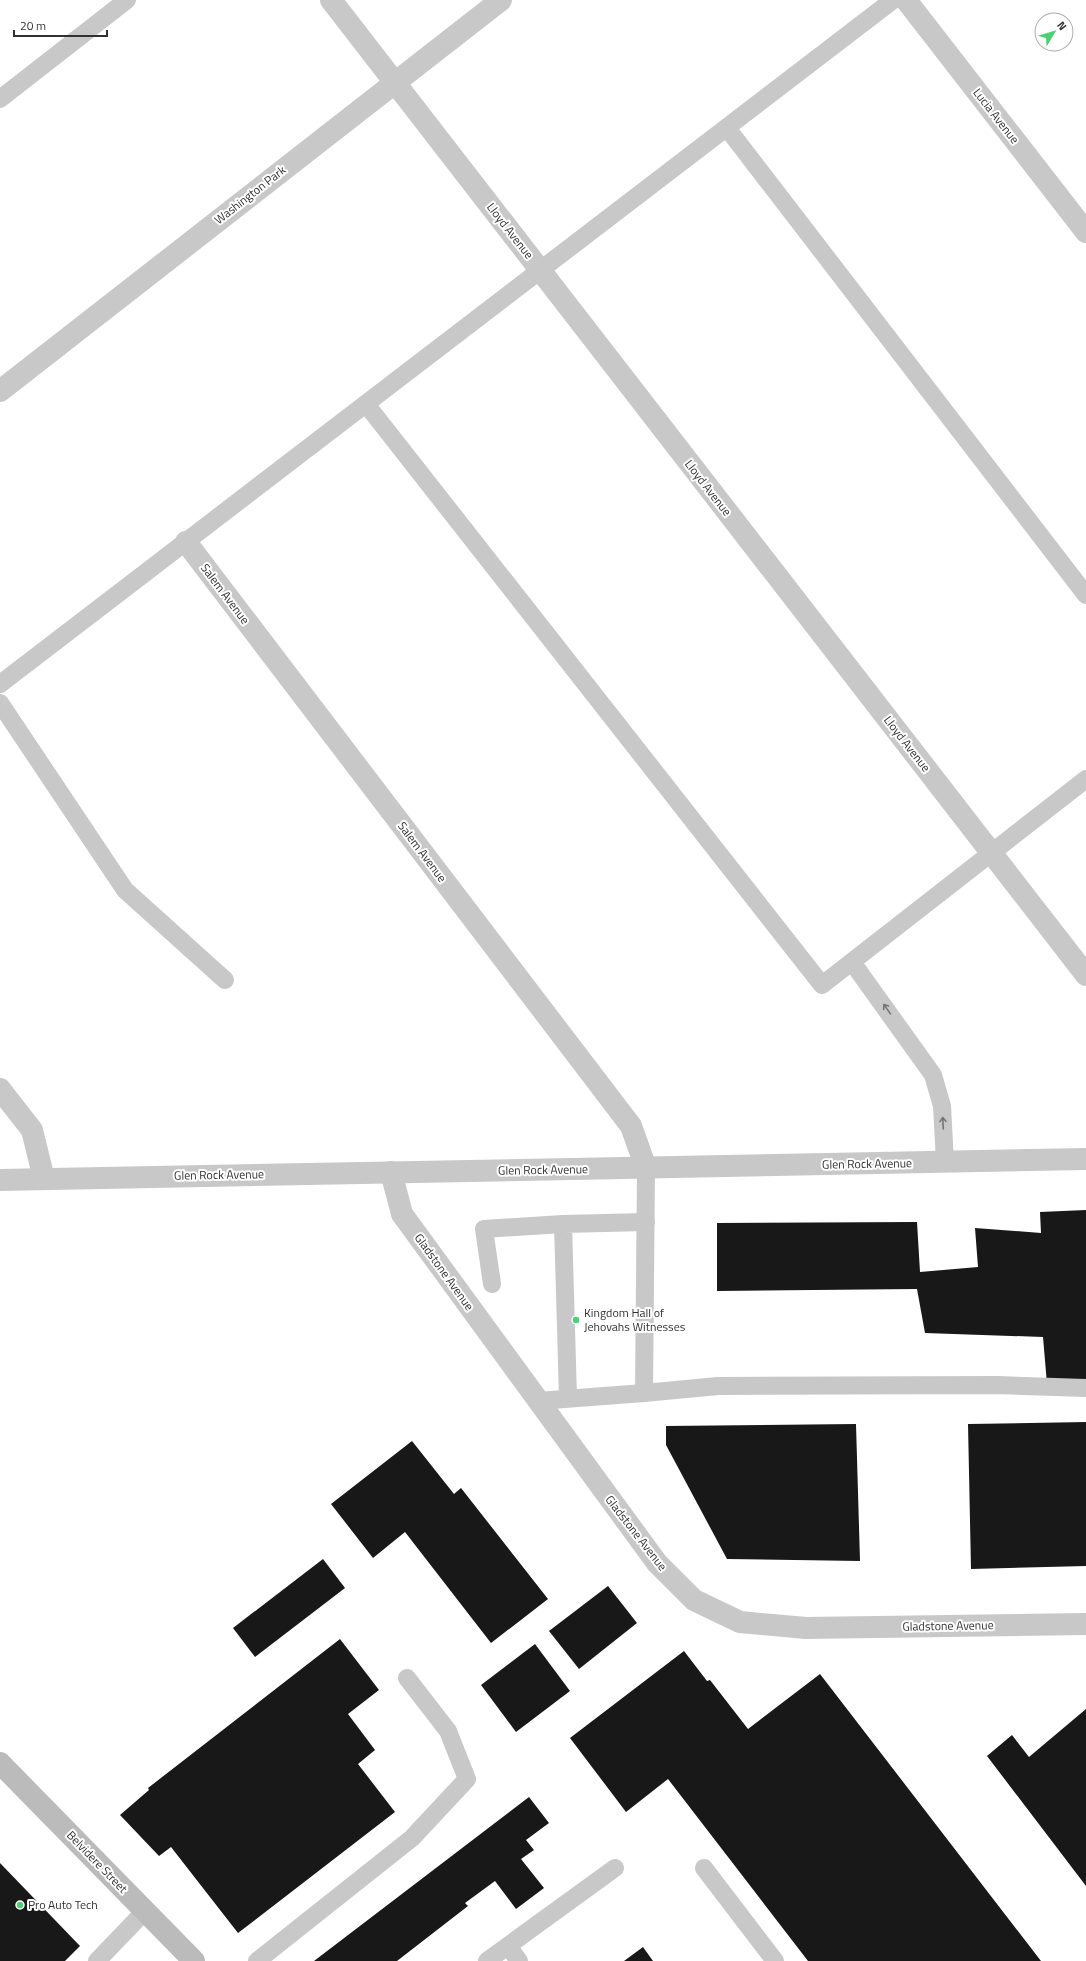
<svg xmlns="http://www.w3.org/2000/svg" width="1086" height="1961" font-family="'Titillium Web',sans-serif">
<rect width="100%" height="100%" fill="#fff"/>
<g fill="#181818">
<polygon points="1086,1210 1086,1384 1047,1384 1043,1337 925,1333 917,1289 717,1291 717,1223 917,1222 920,1272 978,1267 975,1228 1041,1233 1040,1212"/>
<polygon points="1086,1422 1086,1566 971,1569 968,1424"/>
<polygon points="856,1424 860,1561 727,1559 666,1445 666,1426"/>
<polygon points="412,1441 454,1494 461,1488 548,1599 491,1643 405,1532 373,1558 331,1504"/>
<polygon points="323,1559 345,1588 255,1657 233,1628"/>
<polygon points="608,1586 637,1623 579,1669 549,1631"/>
<polygon points="340,1639 379,1690 348,1714 375,1750 358,1764 395,1812 238,1933 171,1847 159,1856 120,1815 149,1790 148,1788"/>
<polygon points="535,1644 570,1691 516,1732 481,1685"/>
<polygon points="684,1651 707,1681 710,1680 748,1729 820,1674 1041,1961 808,1961 668,1779 626,1812 570,1738"/>
<polygon points="1086,1709 1086,1886 987,1756 1012,1735 1029,1757"/>
<polygon points="529,1797 549,1823 526,1840 534,1850 521,1859 544,1888 516,1909 495,1881 465,1903 468,1906 397,1961 314,1961"/>
<polygon points="0,1863 80,1946 65,1961 0,1961"/>
<polygon points="643,1947 653,1961 624,1961"/>
</g>
<g fill="none" stroke-linecap="round" stroke-linejoin="round">
<g stroke="#c8c8c8" stroke-width="18">
<polyline points="0,99 127,0"/>
<polyline points="727,128 1086,595"/>
<polyline points="366,404 822,985 1086,779"/>
<polyline points="0,684 893,0"/>
<polyline points="0,703 125,890 225,980"/>
<polyline points="852,962 933,1075 942,1106 945,1162"/>
<polyline points="492,1284 484,1229 563,1224"/>
<polyline points="644,1393 718,1386 997,1385 1086,1388"/>
<polyline points="568,1398 563,1224 646,1222"/>
<polyline points="538,1401 644,1393 646,1168"/>
<polyline points="704,1868 775,1961"/>
<polyline points="508,1946 519,1961"/>
<polyline points="97,1961 144,1912"/>
<polyline points="257,1961 412,1838 467,1779 448,1731 407,1678"/>
<polyline points="487,1961 615,1868"/>
</g>
<g stroke="#c8c8c8" stroke-width="22">
<polyline points="331,0 1086,975"/>
<polyline points="906,0 1086,232"/>
<polyline points="0,391 501,0"/>
<polyline points="186,542 631,1126 646,1168"/>
<polyline points="0,1089 32,1130 44,1179"/>
<polyline points="391,1172 402,1214 657,1563 694,1600 740,1622 806,1628 1086,1624"/>
</g>
<polyline stroke="#c8c8c8" stroke-width="22" points="0,1180 1086,1159"/>
<polyline stroke="#bbb" stroke-width="22" points="0,1763 194,1961"/>
</g>
<defs><path id="oneway-shaft" d="M-6 0H5M1.5-3L5.5 0L1.5 3" fill="none" stroke-width="1.6" stroke-linecap="round" stroke-linejoin="round"/></defs>
<g stroke="#757575">
<use href="#oneway-shaft" transform="translate(887 1009) rotate(-125)"/>
<use href="#oneway-shaft" transform="translate(943 1123) rotate(-93)"/>
</g>
<g fill="#4bd074" stroke="#fff" stroke-width="1.5">
<circle cx="576" cy="1320" r="4"/>
<circle cx="20" cy="1905" r="4"/>
</g>
<g text-anchor="middle" stroke-width="4" stroke-linejoin="round" paint-order="stroke">
<g font-size="12" fill="#313131" stroke="#fff">
<text transform="translate(996 116) rotate(52)" y="4">Lucia Avenue</text>
<text transform="translate(250 195) rotate(-38)" y="4">Washington Park</text>
<text transform="translate(510 231) rotate(52)" y="4">Lloyd Avenue</text>
<text transform="translate(708 488) rotate(52)" y="4">Lloyd Avenue</text>
<text transform="translate(225 594) rotate(53)" y="4">Salem Avenue</text>
<text transform="translate(907 744) rotate(52)" y="4">Lloyd Avenue</text>
<text transform="translate(422 852) rotate(53)" y="4">Salem Avenue</text>
<text transform="translate(867 1164) rotate(-1)" y="4">Glen Rock Avenue</text>
<text transform="translate(543 1170) rotate(-1)" y="4">Glen Rock Avenue</text>
<text transform="translate(219 1175) rotate(-1)" y="4">Glen Rock Avenue</text>
<text transform="translate(444 1272) rotate(54)" y="4">Gladstone Avenue</text>
<text transform="translate(636 1533) rotate(52)" y="4">Gladstone Avenue</text>
<text transform="translate(948 1626) rotate(-1)" y="4">Gladstone Avenue</text>
<text transform="translate(97 1862) rotate(46)" y="4">Belvidere Street</text>
</g>
<g font-size="12" fill="#313131" stroke="#fff" text-anchor="start">
<text x="584" y="1317">Kingdom Hall of<tspan x="584" dy="14">Jehovahs Witnesses</tspan></text>
<text x="28" y="1909">Pro Auto Tech</text>
</g>
</g>
<g transform="translate(1054 32) rotate(52)"><circle r="19" fill="#ffffff" stroke="#adadad"/>
<path d="M0-3L7 15L0 10L-7 15Z" fill="#4bd074"/>
<text y="-6" font-size="11" font-weight="bold" text-anchor="middle" fill="#313131">N</text>
</g>
<path d="M14 30v6h93v-6" fill="none" stroke="#313131" stroke-width="2"/>
<text x="20" y="30" font-size="12" fill="#313131" stroke="#ffffff" stroke-width="3" paint-order="stroke">20 m</text>
</svg>
